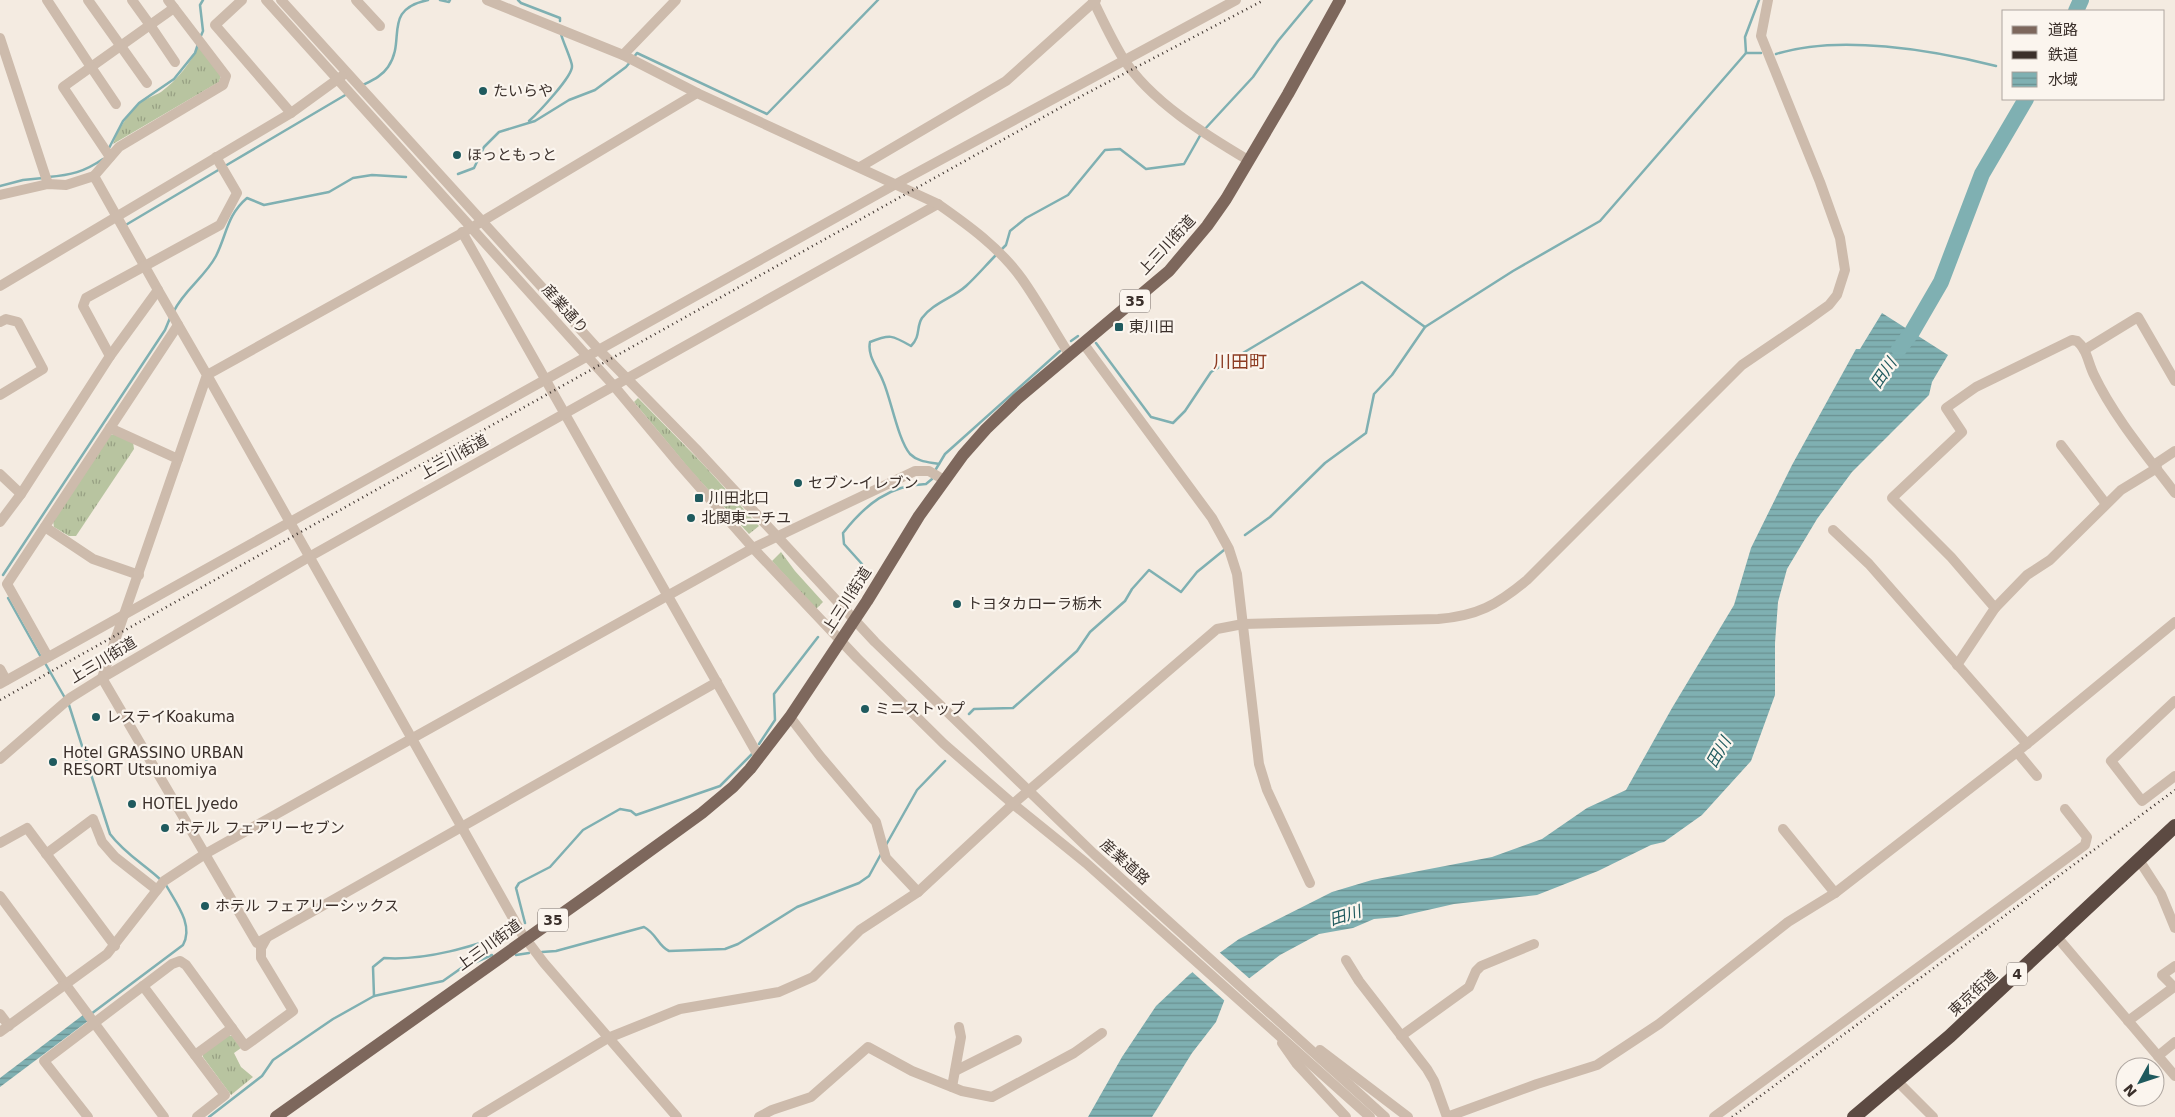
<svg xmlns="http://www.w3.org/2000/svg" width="2175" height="1117" font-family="'DejaVu Sans','Noto Sans JP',sans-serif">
<defs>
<pattern id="grass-tufts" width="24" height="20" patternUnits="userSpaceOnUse" patternTransform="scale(1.25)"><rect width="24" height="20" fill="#b8c4a0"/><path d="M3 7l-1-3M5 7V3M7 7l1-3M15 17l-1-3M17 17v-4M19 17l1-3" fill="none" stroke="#97a083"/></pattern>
<pattern id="water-rules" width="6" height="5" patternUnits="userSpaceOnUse" patternTransform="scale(1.25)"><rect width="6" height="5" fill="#7fb0b2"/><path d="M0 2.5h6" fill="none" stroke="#699091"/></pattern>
</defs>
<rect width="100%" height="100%" fill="#f4ebe1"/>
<g fill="url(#grass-tufts)">
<path d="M199,45L221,75L219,82L113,144C118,130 128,113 140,103C146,98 154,96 161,92C177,80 191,63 199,45Z"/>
<polygon points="638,398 702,463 759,526 749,534 691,471 634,402"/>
<polygon points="115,434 133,442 134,449 76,536 69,536 54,527 53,521 109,435"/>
<polygon points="781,552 795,571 823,602 816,609 772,561"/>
<polygon points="227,1035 232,1036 241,1048 234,1053 241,1067 253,1077 231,1095 203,1057 203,1052"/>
</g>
<g fill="url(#water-rules)">
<polygon points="1882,313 1948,355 1932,382 1929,395 1852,472 1817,519 1787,569 1778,602 1775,643 1775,695 1751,761 1702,815 1664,842 1651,845 1598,871 1537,895 1454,904 1397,917 1374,919 1353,928 1319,934 1280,955 1226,996 1216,1022 1192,1053 1152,1117 1088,1117 1122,1057 1156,1006 1190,974 1239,939 1332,892 1372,880 1492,857 1542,839 1587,808 1626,790 1672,708 1734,605 1751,548 1792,465 1856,349 1860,349"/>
<polygon points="83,1015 88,1021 0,1087 0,1078"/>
</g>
<polygon fill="#f4ebe1" points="1218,951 1250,979 1228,998 1226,1002 1190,970"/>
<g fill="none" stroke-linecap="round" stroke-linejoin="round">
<g stroke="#7fb0b2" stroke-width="2.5">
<polyline points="440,0 449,2 450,0"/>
<polyline points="518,0 521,3 560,18 560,21"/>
<polyline points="200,38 203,31 200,5 203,0"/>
<polyline points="1746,53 1745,37 1759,0"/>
<path d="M1776,54C1838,34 1933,50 1996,66"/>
<polyline points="634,57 637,53 767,114 878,0"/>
<path d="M363,85C373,80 382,76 388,67C407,40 381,10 428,0"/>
<path d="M529,121C538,113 573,76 572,66C572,61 563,42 561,34"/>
<polyline points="1204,130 1253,77 1278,41 1312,0"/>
<polyline points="108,150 123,121 139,103 174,79 195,53 198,44"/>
<polyline points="225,166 347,94"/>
<polyline points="458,174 474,168 484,147 499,132 535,121 569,100 595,90 626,67 631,61"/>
<path d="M48,177C71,175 84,172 103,159"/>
<polyline points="0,186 23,180 43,178"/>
<polyline points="124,226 220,169"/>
<polyline points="1000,251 1006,245 1010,231 1026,218 1068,195 1105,150 1120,149 1146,169 1184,164 1201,134"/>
<path d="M174,311C184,290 205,277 216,256C227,234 227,215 247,198L264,205L329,192L353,178L372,175L406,177"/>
<polyline points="1071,341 1078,336"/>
<polyline points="1096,343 1151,417 1173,423 1185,411 1211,372 1362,282 1425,327 1513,271 1600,221 1746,53 1761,53"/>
<path d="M939,464C929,462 918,462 910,454C898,440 891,399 883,381C878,368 867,356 870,342C890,334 892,335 911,346C921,336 916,327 922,318C933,303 953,298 966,286C977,276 986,265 996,255"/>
<polyline points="936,469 945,454 1060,351"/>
<polyline points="1245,535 1270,517 1325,463 1366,433 1374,394 1392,375 1425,327"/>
<polyline points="3,575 165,330 170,318"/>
<path d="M852,593L862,578V564L844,544L843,533C865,505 889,485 926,484L932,479"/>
<polyline points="8,598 42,659"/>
<polyline points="45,663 65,698"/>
<path d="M69,705L110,834C125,854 144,864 162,881"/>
<polyline points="969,714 974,709 1013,708 1077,651 1090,632 1125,601 1132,589 1149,570 1181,592 1197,572 1224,550"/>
<polyline points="759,744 775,720 774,694 818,637"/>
<polyline points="886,845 917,790 945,761"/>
<polyline points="525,923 516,888 519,883 550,867 583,830 620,809 631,811 636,815 720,786 752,754"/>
<path d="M542,952L556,951L644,927C657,934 658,946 669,951L725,949L738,944L797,907L859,883L869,876L881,854"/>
<polyline points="516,955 529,953"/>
<path d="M374,996L373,967L384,958C427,961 473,946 514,932"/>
<path d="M91,1014L183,945C194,925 176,903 166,885"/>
<polyline points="209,1117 262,1076 273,1060 333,1019 374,996 443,981 460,969 492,955"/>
</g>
<g stroke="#7fb0b2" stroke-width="16">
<polyline points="2076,11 2081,0"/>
<polyline points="1899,349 1912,332 1941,282 1982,174 2026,99"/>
</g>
<g stroke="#cdbbac" stroke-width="10">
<polyline points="47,0 91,67 150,25 132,0"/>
<polyline points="88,0 147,83"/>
<polyline points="242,0 215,25 291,113"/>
<polyline points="266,0 614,386 680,465 753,548 857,658 944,744 1013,804 1086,863 1370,1117"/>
<polyline points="281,0 599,350 696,449 875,642 1094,854 1385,1117"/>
<polyline points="356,0 380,26"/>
<polyline points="487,0 623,55 697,93"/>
<path d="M1093,0C1102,19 1112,40 1123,58C1150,101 1206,135 1248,160"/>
<polyline points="174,8 150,25 175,62"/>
<polyline points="0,38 48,184"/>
<polyline points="623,55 676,0"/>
<polyline points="110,157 63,87 91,67 116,104"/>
<polyline points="860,167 1006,81 1096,0"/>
<polyline points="94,176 119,147 223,85 226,76 168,0"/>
<polyline points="0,195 48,184 66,185 94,176 158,290 110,356 21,494 0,522"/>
<polyline points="462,232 759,757"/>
<polyline points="0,286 291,113 342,76"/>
<polyline points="158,290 207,375 102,678 257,943 717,682"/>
<polyline points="0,322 6,319 18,322 43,369 0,395"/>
<polyline points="1083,343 1212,518 1229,549 1237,574 1259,764 1267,790 1310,883"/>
<polyline points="2084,350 2138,317 2175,381"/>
<polyline points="110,356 83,306 86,298 220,225 237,193 216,157"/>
<polyline points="110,428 178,459"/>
<polyline points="2061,445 2106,504"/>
<polyline points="2154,465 2175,451"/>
<polyline points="0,474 21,494"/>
<polyline points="45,527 93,559 139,575"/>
<polyline points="1833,530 1869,564 2027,744"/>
<polyline points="1995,608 2027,575 2050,560 2121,490 2157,468"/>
<polyline points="48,657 7,584 178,325"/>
<path d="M1957,665L1995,608L1951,557L1892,498L1962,432L1946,408L1976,387L2072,340L2077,341C2087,349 2088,363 2094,375C2114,417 2147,456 2175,493"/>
<polyline points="0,669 6,680"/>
<polyline points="0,684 896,184 1236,0"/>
<polyline points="2175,701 2111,761 2142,801 2175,776"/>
<polyline points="790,717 820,756 876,822 886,858 918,892"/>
<polyline points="2017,752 2037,776"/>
<polyline points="0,759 70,698 102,678 309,557 938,204"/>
<polyline points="1783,829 1835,893"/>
<polyline points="0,843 27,828 115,946"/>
<polyline points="46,854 93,819 102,842 115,857 157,890"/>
<polyline points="2139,860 2161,894 2175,928"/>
<polyline points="0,896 164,1117"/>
<polyline points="2057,937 2175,1076"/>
<polyline points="1346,960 1359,981 1427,1069 1434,1081 1447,1117"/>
<polyline points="143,986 225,1095 197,1117"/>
<polyline points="0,1014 9,1026"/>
<polyline points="2128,1021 2174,987 2162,975 2175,966"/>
<polyline points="0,1032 107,954 164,881 205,854 753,548 915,471 929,471 944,480"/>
<polyline points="1401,1036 1469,987 1476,971 1481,966 1534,944"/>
<polyline points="1282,1043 1296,1063 1346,1117"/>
<polyline points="1320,1050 1408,1117"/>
<polyline points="195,1055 232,1028"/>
<polyline points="2158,1056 2175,1042"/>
<polyline points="955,1071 1017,1040"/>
<polyline points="1897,1081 1933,1117"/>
<polyline points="952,1087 961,1037 959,1027"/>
<polyline points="88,1117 44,1061 172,964 180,961 186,965 245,1046 293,1011 261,958 261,948 266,939"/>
<path d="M477,1117L608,1038L680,1009L779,992L813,977L860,930L918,892L1013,804L1217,629L1243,624L1438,619C1477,616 1497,605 1527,580L1742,365L1808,320L1829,305L1837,295L1845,270L1840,238L1820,182L1761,36L1768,0"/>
<path d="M677,1117L544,963L522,934L207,375L471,228L697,93L938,204C968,225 1000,248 1022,279C1039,303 1053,329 1069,354"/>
<polyline points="759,1117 772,1110 811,1097 868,1047 912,1071 962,1091 992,1097 1074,1053 1102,1033"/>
<polyline points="1447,1117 1537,1084 1597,1065 1659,1024 1788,922 1835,893 2017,752 2175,622"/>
<polyline points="1714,1117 2085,845 2087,837 2065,809"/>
</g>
<polyline stroke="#7d675c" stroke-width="12" points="276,1117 597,889 702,813 733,787 750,769 790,717 867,601 919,516 963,455 986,429 1017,399 1169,271 1207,226 1226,199 1288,94 1340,0"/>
<polyline stroke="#5c4a42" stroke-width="14" points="1854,1117 1950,1036 2175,826"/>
<g stroke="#3b302b" stroke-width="2.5" stroke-dasharray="1 4" stroke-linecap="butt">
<polyline points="0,700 1074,100 1264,0"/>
<polyline points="1732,1117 2175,790"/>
</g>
</g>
<g fill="#1f5a5e" stroke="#fbf5ee" stroke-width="2">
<circle cx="483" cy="91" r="5"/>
<circle cx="457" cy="155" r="5"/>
<rect x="1114" y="322" width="10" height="10" rx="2.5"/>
<circle cx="798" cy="483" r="5"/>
<rect x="694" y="493" width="10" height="10" rx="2.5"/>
<circle cx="691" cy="518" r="5"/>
<circle cx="957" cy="604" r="5"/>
<circle cx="865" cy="709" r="5"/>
<circle cx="96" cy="717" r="5"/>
<circle cx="53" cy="762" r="5"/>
<circle cx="132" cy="804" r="5"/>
<circle cx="165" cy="828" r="5"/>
<circle cx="205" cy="906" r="5"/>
</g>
<g text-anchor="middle" stroke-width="4.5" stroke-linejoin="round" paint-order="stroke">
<g fill="#fbf5ee" stroke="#756b66" stroke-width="1">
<rect x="1120" y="289.5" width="30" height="23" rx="4"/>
<rect x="538" y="908.5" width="30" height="23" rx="4"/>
<rect x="2007" y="962.5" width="20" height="23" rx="4"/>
</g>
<g font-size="14" font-weight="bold" fill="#3b302b">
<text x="1135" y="306">35</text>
<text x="553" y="925">35</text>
<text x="2017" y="979">4</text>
</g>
<g font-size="15" fill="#3b302b" stroke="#fbf5ee" text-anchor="start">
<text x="493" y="96">たいらや</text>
<text x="467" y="160">ほっともっと</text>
<text x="1129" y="332">東川田</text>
<text x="808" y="488">セブン-イレブン</text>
<text x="709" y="503">川田北口</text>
<text x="701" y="523">北関東ニチユ</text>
<text x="967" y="609">トヨタカローラ栃木</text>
<text x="875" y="714">ミニストップ</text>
<text x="106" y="722">レステイKoakuma</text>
<text x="63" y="758">Hotel GRASSINO URBAN<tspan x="63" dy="17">RESORT Utsunomiya</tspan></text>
<text x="142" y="809">HOTEL Jyedo</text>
<text x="175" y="833">ホテル フェアリーセブン</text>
<text x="215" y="911">ホテル フェアリーシックス</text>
</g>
<g font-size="15" fill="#3b302b" stroke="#fbf5ee">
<text transform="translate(1167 245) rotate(-47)" y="5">上三川街道</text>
<text transform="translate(565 309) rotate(48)" y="5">産業通り</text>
<text transform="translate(454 457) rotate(-29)" y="5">上三川街道</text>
<text transform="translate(847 600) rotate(-57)" y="5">上三川街道</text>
<text transform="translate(103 660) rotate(-31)" y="5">上三川街道</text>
<text transform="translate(1125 862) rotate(42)" y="5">産業道路</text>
<text transform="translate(489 945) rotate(-36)" y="5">上三川街道</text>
<text transform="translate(1973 993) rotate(-43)" y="5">東京街道</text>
</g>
<g font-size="16" font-style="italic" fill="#1f5a5e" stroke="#fbf5ee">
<text transform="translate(1883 373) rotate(-56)" y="6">田川</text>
<text transform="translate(1718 752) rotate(-60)" y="6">田川</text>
<text transform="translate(1345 915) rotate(-17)" y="6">田川</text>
</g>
<g font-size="18" fill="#8c3b22" stroke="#fbf5ee">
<text x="1240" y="368">川田町</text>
</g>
</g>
<rect x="2002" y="10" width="162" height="90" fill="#fbf5ee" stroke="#aea6a0"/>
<rect x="2012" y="26" width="25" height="8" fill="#7d675c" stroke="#aea6a0"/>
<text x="2048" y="35" font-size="15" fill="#3b302b">道路</text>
<rect x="2012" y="51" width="25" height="8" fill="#3b302b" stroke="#aea6a0"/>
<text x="2048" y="60" font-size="15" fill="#3b302b">鉄道</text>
<rect x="2012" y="72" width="25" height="15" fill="url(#water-rules)" stroke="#aea6a0"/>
<text x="2048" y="85" font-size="15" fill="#3b302b">水域</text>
<g transform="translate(2140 1082) rotate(230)"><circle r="24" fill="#fbf5ee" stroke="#aea6a0"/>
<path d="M0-4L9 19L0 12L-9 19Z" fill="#1f5a5e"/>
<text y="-8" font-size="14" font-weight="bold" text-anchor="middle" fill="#3b302b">N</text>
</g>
</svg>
